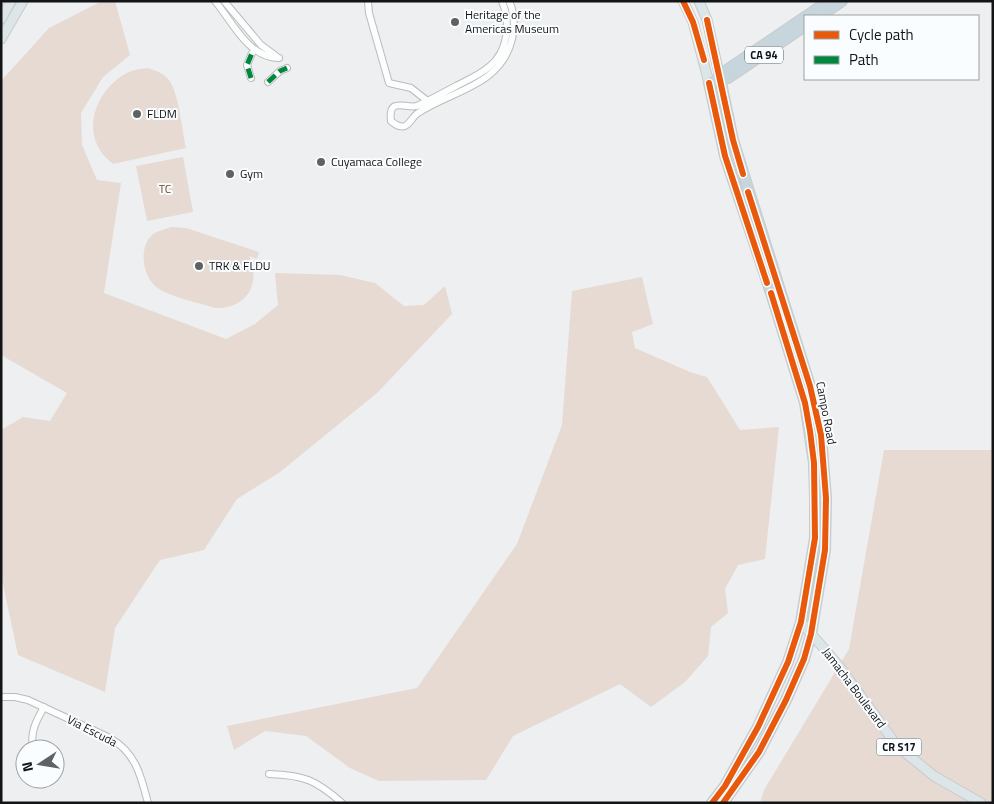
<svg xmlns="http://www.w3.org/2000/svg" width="994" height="804" font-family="'Titillium Web',sans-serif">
<rect width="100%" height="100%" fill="#edeff1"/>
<g fill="#e6dad3">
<polygon points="102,1 115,1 130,55 103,77 81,113 82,145 97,180 121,183 104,293 226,339 255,324 278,305 275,273 340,275 375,283 404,306 424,305 445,286 452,314 377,393 280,472 237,499 204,550 160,560 115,628 105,692 18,655 1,575 1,430 23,417 50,421 67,393 1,355 1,81 49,28"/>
<path d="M147,68C155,70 163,73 168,79C179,91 182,131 186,148L113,164C109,160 103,156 100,150C83,123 100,88 125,74C131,70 140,69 147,68Z"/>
<polygon points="183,157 193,212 147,221 136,166"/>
<path d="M172,227L186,228L259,252L257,259L249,256C262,284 246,309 215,308C199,303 172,297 159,289C143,279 138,250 151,236C156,231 165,229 172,227Z"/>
<polygon points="642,277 653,324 632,332 635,348 690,372 707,377 740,430 779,427 765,559 738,565 725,589 728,613 711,627 708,656 685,682 651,707 620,684 513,736 486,780 379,781 350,768 306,736 265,731 234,750 227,726 417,688 517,544 562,425 572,291"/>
<polygon points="884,450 993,450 993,803 760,803 764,790 849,649"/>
</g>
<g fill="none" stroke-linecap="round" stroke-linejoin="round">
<g stroke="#babbbd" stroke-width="8">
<g id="minor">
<path d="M215,1C232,21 248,58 279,58"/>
<polyline points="224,1 261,45 276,56"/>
<polyline points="368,1 369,13 389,83 411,88 430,103"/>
<path d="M502,1C511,23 508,51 490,66C480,75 467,80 456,86C443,93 430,100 417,106C405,109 388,96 391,121C395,124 399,128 405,126C410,124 413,116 418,113C453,90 501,86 512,39C515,26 515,14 509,1"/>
<polyline points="251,78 247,65 252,53"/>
<polyline points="268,82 280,71 287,68"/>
<path d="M1,697H15L28,700L110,738C136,753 141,776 148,803"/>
<path d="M33,749C30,732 36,721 44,707"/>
<path d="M269,774C304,775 316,780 342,803"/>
</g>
</g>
<g stroke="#c9cacb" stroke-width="11">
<g id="major">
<polyline points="683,1 693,22 709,83"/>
<polyline points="699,1 707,20 720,78"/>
<polyline points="1,19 11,1"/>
<polyline points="1,39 23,1"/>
<polyline points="801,622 839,666 897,746 934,776 981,803"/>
</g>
</g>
<g stroke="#c9cacb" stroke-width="12">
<g id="highway">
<polyline points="807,16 828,1"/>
<polyline points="820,16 842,1"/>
<polyline points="712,803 725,786 758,727 788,662 801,622 815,538 815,498 814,463 805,403 771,293 725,156 709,83 720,78 728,78 805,26"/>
<polyline points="723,803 759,752 786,700 804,659 811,634 825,550 826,498 821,435 810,386 733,140 720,78 727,70 805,17"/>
</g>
</g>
<use href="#minor" stroke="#fcfdfd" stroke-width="6"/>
<use href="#major" stroke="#dce5e8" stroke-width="9"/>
<use href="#highway" stroke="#c6d6dc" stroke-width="10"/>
<g stroke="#00873e" stroke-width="5" stroke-dasharray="10 5" stroke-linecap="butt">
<polyline points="251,78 247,65 252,53"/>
<polyline points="268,82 280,71 287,68"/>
</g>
<g stroke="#fafdff" stroke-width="9">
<g id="cycleway">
<polyline points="683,1 693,22 704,60"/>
<polyline points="707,20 733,140 743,174"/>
<polyline points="709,83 725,156 767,283"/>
<polyline points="712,803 725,786 758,727 788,662 801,622 815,538 814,463 810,431 805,403 771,293"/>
<polyline points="723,803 759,752 786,700 804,659 811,634 825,550 826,498 821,435 810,386 748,192"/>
</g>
</g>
<use href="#cycleway" stroke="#e8590c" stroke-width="6"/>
</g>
<g fill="#5f6162" stroke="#fafdff" stroke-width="2">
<circle cx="455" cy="22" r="5"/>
<circle cx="137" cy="114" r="5"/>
<circle cx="321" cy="162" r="5"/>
<circle cx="230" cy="174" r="5"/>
<circle cx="199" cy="266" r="5"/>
</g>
<g text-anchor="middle" stroke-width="4" stroke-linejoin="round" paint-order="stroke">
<g fill="#fafdff" stroke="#585a5b" stroke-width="1">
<rect x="745" y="46.5" width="38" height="17" rx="4"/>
<rect x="876.5" y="738.5" width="45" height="17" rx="4"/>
</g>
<g font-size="11" font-weight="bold" fill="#131415">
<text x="764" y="59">CA 94</text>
<text x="899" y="751">CR S17</text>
</g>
<g font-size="12" fill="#131415" stroke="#fafdff" text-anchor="start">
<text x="465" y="19">Heritage of the<tspan x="465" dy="14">Americas Museum</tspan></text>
<text x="147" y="118">FLDM</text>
<text x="331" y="166">Cuyamaca College</text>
<text x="240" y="178">Gym</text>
<text x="209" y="270">TRK &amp; FLDU</text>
</g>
<g font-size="12" fill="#6e4429" stroke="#fafdff">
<text x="165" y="193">TC</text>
</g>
<g font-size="12" fill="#131415" stroke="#fafdff">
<text transform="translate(826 413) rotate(79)" y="4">Campo Road</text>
<text transform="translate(854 688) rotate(53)" y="4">Jamacha Boulevard</text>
<text transform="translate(92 731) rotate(27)" y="4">Via Escuda</text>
</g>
</g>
<rect width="994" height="804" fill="none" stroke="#131415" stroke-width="5"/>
<rect x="804" y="15" width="175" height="65" fill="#fafdff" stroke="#9ea0a1"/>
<rect x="814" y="31" width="25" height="8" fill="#e8590c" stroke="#9ea0a1"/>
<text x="849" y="40" font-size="15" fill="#131415">Cycle path</text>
<rect x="814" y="56" width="25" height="8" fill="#00873e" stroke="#9ea0a1"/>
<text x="849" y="65" font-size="15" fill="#131415">Path</text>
<g transform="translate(40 764) rotate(258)"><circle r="24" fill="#fafdff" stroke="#9ea0a1"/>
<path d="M0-4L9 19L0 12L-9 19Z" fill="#5f6162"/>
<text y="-8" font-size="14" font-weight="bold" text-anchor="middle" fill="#131415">N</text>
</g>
</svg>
